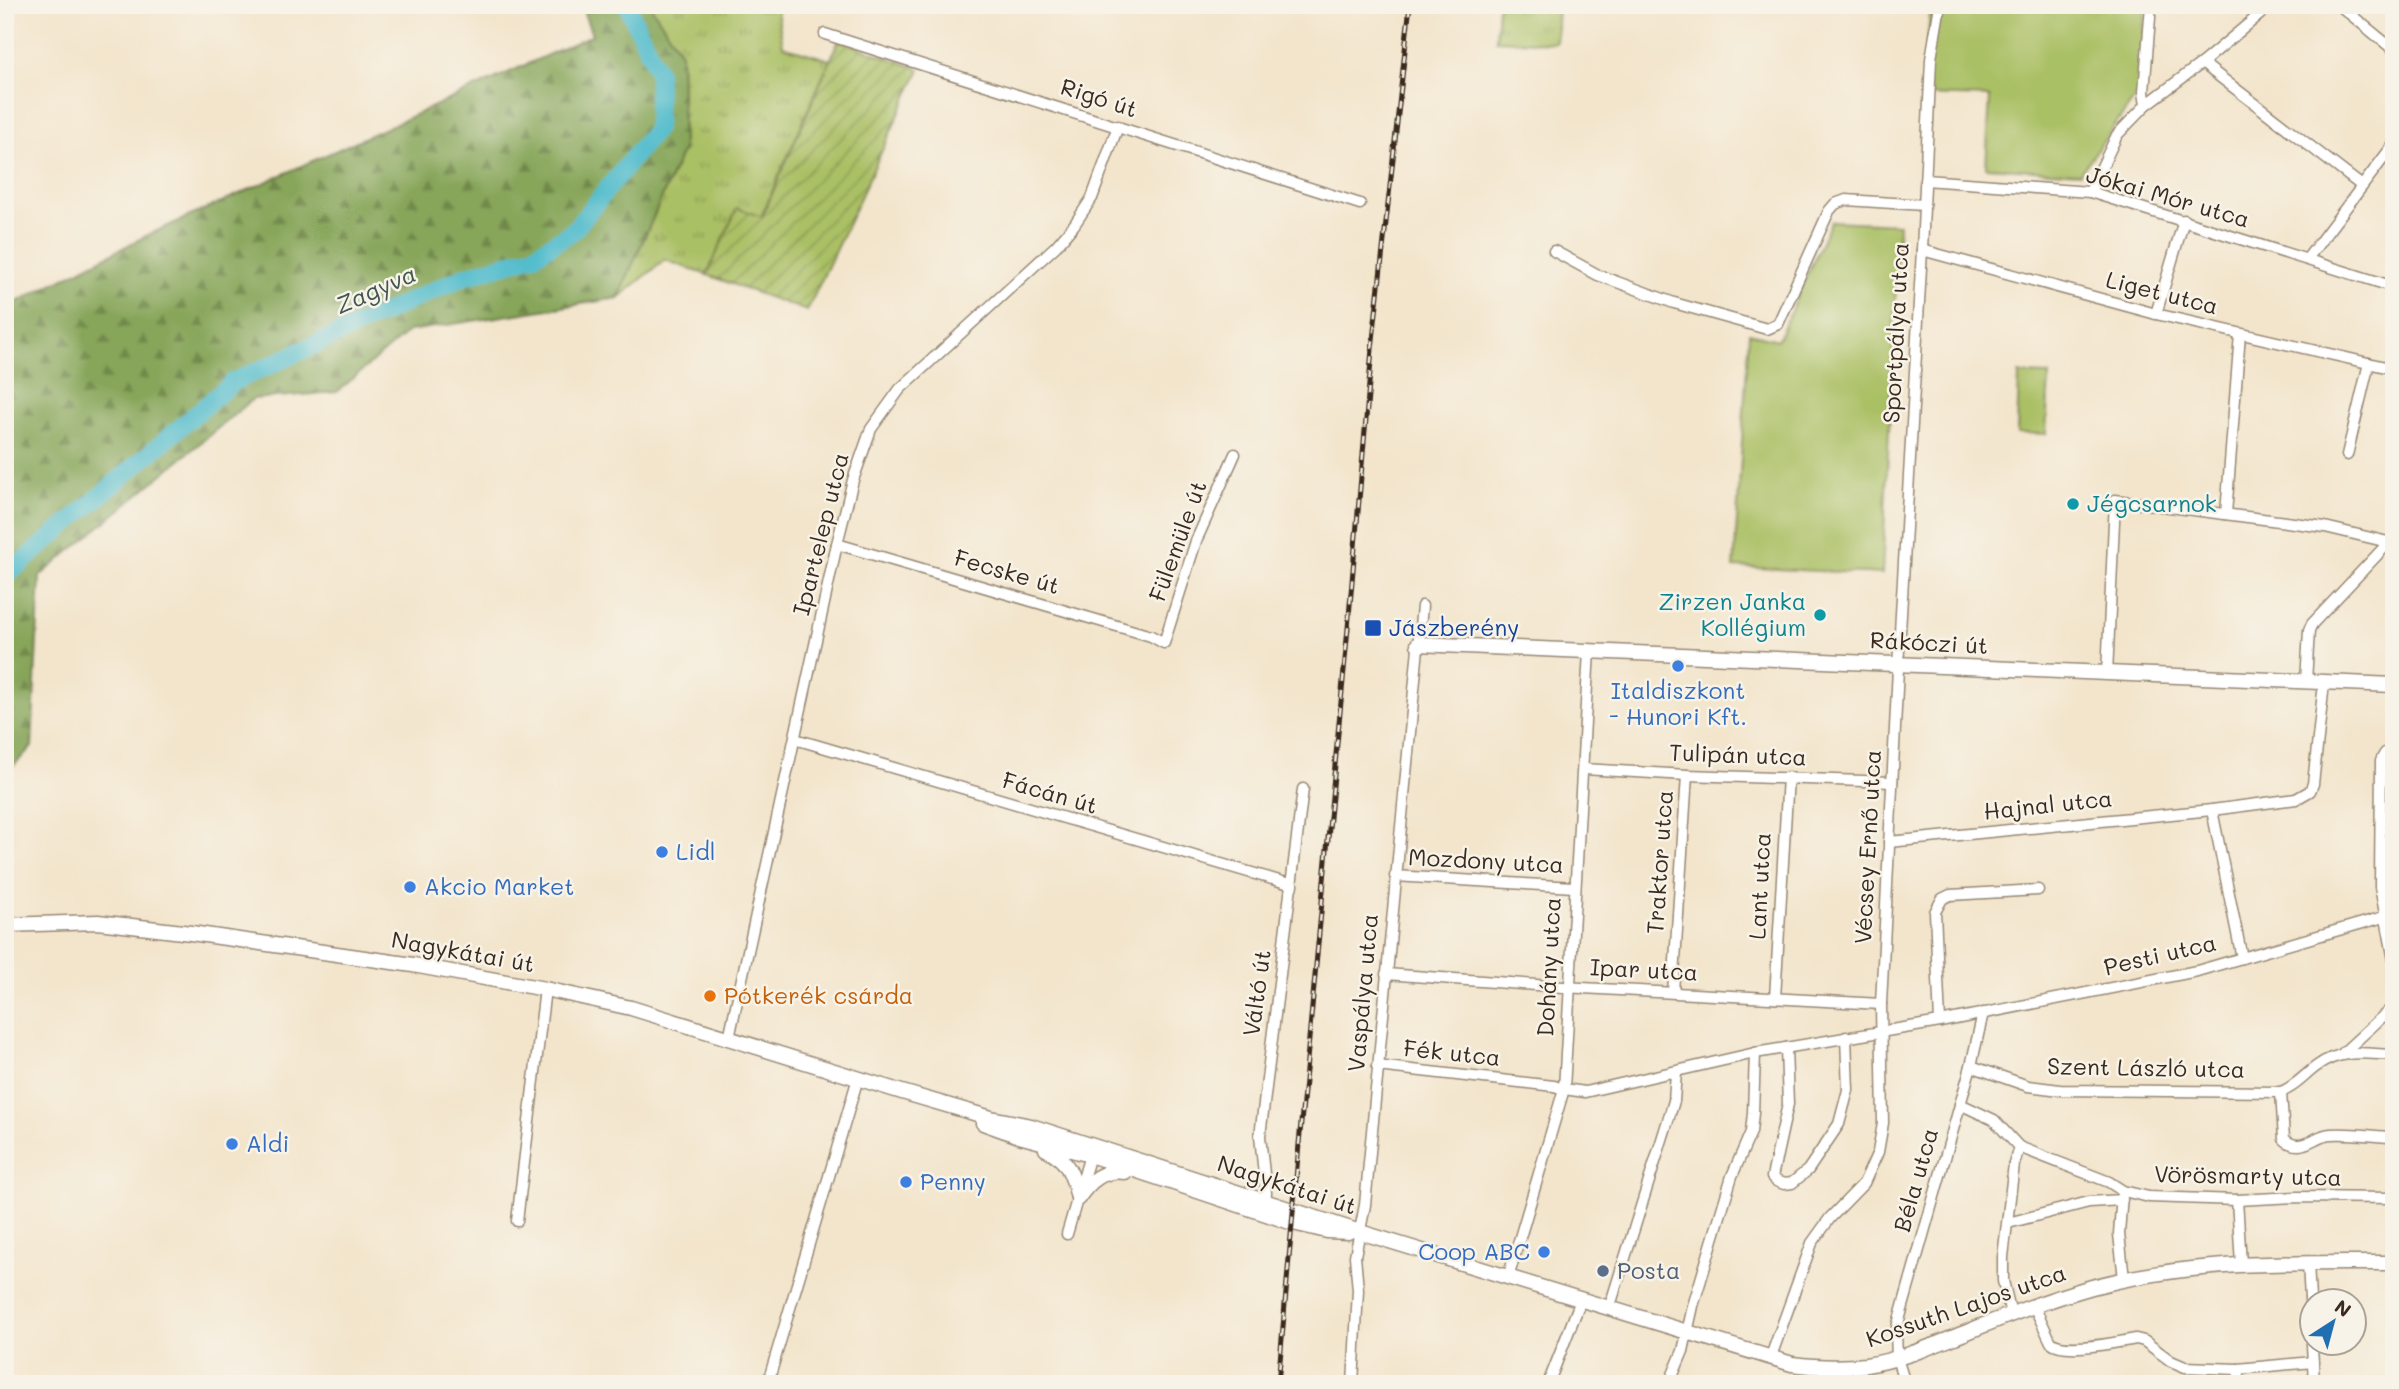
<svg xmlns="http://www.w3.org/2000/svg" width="2399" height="1389" font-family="Mali,sans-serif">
<defs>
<pattern id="grass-tufts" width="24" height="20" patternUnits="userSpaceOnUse" patternTransform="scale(1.75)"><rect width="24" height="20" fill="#aac065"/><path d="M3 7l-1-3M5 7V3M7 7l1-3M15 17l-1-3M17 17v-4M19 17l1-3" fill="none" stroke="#8c9c53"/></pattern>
<pattern id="forest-firs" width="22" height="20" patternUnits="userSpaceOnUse" patternTransform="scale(1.75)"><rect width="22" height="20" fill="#87a65a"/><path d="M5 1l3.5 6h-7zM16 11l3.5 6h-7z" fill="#70874a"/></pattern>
<pattern id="garden-furrows" width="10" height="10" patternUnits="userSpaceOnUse" patternTransform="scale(1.75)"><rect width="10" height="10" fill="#aac065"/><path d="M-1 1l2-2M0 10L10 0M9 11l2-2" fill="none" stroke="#8c9c53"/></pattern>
</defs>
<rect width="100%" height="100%" fill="#f7f3e8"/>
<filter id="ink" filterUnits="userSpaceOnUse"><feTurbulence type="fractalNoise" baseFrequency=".0143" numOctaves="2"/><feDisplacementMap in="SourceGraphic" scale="14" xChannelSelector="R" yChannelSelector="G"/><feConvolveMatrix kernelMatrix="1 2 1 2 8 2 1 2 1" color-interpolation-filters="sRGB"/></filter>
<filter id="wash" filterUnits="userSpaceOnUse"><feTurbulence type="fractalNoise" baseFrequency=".00686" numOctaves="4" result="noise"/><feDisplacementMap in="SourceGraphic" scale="28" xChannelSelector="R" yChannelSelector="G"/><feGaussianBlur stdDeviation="1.57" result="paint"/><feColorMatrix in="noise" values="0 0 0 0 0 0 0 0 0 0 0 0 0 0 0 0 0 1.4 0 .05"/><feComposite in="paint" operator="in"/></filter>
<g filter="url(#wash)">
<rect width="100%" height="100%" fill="#f3e5cc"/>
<g fill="url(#grass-tufts)" stroke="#727542" stroke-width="2">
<polygon points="650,5 753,5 756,7 776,5 783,46 830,60 761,217 737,208 707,275 665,260 618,298 683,149 681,53"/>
<polygon points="1498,5 1558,5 1556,43 1496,40"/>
</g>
<polygon fill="url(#forest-firs)" stroke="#61683c" stroke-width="2" points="581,5 650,5 681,53 683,149 618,298 409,331 337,392 253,399 40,576 32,747 5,774 5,308 148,235 592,35"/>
<polygon fill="url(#garden-furrows)" stroke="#727542" stroke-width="2" points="839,40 920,69 807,311 707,275 737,208 762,217"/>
<g fill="#aac065" stroke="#727542" stroke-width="2">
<polygon points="1931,5 2146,5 2139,93 2080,173 1986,167 1990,97 1922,95"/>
<polygon points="1831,221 1899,224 1882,574 1734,567 1749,333 1778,340"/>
<polygon points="2019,374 2049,375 2046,434 2017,433"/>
</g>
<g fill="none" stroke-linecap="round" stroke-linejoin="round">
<polyline stroke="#50bbcc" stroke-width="18" points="5,577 233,382 465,276 533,256 573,231 657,128 658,72 627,5"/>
</g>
</g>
<g filter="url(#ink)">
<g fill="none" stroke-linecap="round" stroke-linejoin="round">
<g stroke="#978875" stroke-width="13">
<g id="minor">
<polyline points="2339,5 2394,50"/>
<polyline points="825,34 1360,204"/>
<polyline points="2202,63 2362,186"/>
<polyline points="2146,105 2144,92 2151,5"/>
<polyline points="1925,180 2090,192 2394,287"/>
<polyline points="2090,192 2117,135 2146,105 2202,63 2271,5"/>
<polyline points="1922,250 2156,314 2394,369"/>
<polyline points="1554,251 1598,275 1674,303 1767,329 1778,324 1829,211 1835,204 1846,200 1924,205"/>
<polyline points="2307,259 2394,144"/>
<polyline points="2156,314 2184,220"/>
<polyline points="2347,455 2369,363"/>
<polyline points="2226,514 2240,334"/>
<polyline points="837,544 1151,636 1164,643 1196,541 1235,454"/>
<polyline points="2107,674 2115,500 2325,527 2388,542"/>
<polyline points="2306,682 2309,630 2312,624 2394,537"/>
<polyline points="795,739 1293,885"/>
<path d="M2394,750C2386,750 2384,754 2381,761L2380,887L2394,960"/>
<polyline points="1583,769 1687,775 1892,782"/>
<polyline points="2212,810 2242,958"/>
<polyline points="1889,842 2212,810 2296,799 2310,791 2313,784 2324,683"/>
<polyline points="1395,876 1574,887"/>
<polyline points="1386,974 1563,987 1881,1004"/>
<polyline points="1673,992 1687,775"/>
<polyline points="1775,998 1788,777"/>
<polyline points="1940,1022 1935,912 1942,899 1950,895 2038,890"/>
<polyline points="729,1038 837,544 853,480 871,429 900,389 1056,246 1074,225 1092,198 1118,126"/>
<polyline points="1786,1048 1788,1104 1772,1177 1776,1181 1784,1184 1792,1183 1808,1170 1839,1124 1848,1090 1846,1037"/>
<polyline points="2343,1053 2394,1006"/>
<polyline points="1377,1066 1554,1086 1564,1089 1585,1092 1755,1053 1940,1022 2197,971 2394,914"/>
<path d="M1971,1066L2028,1086L2060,1090L2281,1092C2297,1086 2304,1075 2317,1066C2342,1048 2365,1054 2394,1055"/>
<path d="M2281,1092L2284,1139C2299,1153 2311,1139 2325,1135C2340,1131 2377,1137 2394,1137"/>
<polyline points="1960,1104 1994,1120 2019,1147 2109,1182 2123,1191 2149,1197 2237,1200 2297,1197 2394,1198"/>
<polyline points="2122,1194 2119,1234 2124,1279"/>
<polyline points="2237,1200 2241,1264"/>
<polyline points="1265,1202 1266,1193 1260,1136 1303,789"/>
<polyline points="517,1221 545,989"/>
<polyline points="2008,1223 2089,1202 2122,1200"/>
<polyline points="1067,1234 1092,1148"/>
<polyline points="2308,1263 2312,1335"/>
<polyline points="1508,1278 1564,1089 1589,651"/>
<path d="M2034,1306L2051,1342C2065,1354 2117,1342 2136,1339L2144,1341L2171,1361L2185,1367L2238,1369L2313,1362"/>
<polyline points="1609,1309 1674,1101 1676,1072"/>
<polyline points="2011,1314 2003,1281 2003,1257 2014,1164 2019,1147"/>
<polyline points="2312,1344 2314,1384"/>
<polyline points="1770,1359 1812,1243 1830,1218 1864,1183 1878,1152 1883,1123 1881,1004 1899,649 1922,250 1931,59 1940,5"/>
<polyline points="2238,1369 2240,1384"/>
<polyline points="769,1379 858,1078"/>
<polyline points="1353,1384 1358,1290 1355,1256 1365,1205 1422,606"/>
<polyline points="1548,1384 1581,1300"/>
<polyline points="1669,1384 1683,1351 1693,1306 1732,1176 1751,1132 1753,1113 1755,1053"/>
<polyline points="1835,1384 1836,1367"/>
<polyline points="1905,1384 1897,1358 1896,1331 1971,1066 1983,1013"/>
</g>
</g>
<g stroke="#978875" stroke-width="17">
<g id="tertiary">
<polyline points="1418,644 2394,685"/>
<path d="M5,925L98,922L191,933L413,965L545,989L631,1008L902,1092L991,1118L1031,1126L1360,1232L1792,1364C1816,1367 1841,1368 1866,1365C1901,1360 1934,1345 1967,1332C2008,1315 2049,1299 2092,1287C2194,1260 2290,1263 2394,1263"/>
<polyline points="983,1123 1019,1136 1090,1155 1293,1223 1327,1231 1348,1232"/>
<path d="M1046,1149C1068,1159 1073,1176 1078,1198"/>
<path d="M1078,1198C1090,1181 1102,1169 1125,1172"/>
</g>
</g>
<use href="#minor" stroke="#fff" stroke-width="10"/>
<use href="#tertiary" stroke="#fff" stroke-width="14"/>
<g stroke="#3b2a1e" stroke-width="5">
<polyline id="rail" points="1278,1384 1299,1144 1348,628 1372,349 1410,5"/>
</g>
<use href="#rail" stroke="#f7f3e8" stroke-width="2.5" stroke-dasharray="8" stroke-linecap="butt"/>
</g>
</g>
<g fill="#0f9aa8" stroke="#f7f3e8" stroke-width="2.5">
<circle cx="2073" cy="504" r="7"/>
<circle cx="1820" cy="615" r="7"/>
</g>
<rect fill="#1a4fb4" stroke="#f7f3e8" stroke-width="2.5" x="1364" y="619" width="18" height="18" rx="3.5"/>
<g fill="#3f7fe0" stroke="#f7f3e8" stroke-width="2.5">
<circle cx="1678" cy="666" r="7"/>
<circle cx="662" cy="852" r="7"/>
<circle cx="410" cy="887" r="7"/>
<circle cx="232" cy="1144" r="7"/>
<circle cx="906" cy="1182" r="7"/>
<circle cx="1544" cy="1252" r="7"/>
</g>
<circle fill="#e8710a" stroke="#f7f3e8" stroke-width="2.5" cx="710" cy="996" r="7"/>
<circle fill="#5c6f8a" stroke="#f7f3e8" stroke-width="2.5" cx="1603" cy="1271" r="7"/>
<g text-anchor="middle" stroke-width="5" stroke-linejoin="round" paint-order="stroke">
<g font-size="23" fill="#3b2a1e" stroke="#f7f3e8">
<text transform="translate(1099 98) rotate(18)" y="8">Rigó út</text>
<text transform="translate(2168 197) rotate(16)" y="8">Jókai Mór utca</text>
<text transform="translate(2162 293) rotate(14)" y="8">Liget utca</text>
<text transform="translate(1896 333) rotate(-87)" y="8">Sportpálya utca</text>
<text transform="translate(821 534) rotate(-76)" y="8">Ipartelep utca</text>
<text transform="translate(1178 541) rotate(-70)" y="8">Fülemüle út</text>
<text transform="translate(1007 572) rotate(16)" y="8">Fecske út</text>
<text transform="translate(1929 643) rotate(3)" y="8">Rákóczi út</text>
<text transform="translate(1738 755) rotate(2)" y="8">Tulipán utca</text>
<text transform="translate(1050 793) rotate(16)" y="8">Fácán út</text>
<text transform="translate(2048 805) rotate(-6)" y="8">Hajnal utca</text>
<text transform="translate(1868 847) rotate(-87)" y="8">Vécsey Ernő utca</text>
<text transform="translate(1486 861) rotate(3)" y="8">Mozdony utca</text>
<text transform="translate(1660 862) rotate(-86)" y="8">Traktor utca</text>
<text transform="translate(1760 886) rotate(-87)" y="8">Lant utca</text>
<text transform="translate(463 952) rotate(10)" y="8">Nagykátai út</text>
<text transform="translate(2160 955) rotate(-13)" y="8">Pesti utca</text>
<text transform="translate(1549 967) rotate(-87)" y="8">Dohány utca</text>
<text transform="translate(1644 970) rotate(3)" y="8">Ipar utca</text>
<text transform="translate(1257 993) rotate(-82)" y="8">Váltó út</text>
<text transform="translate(1363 993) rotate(-85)" y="8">Vaspálya utca</text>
<text transform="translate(1452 1053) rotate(6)" y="8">Fék utca</text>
<text transform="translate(2146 1068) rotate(1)" y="8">Szent László utca</text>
<text transform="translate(2248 1176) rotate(1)" y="8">Vörösmarty utca</text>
<text transform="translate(1916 1180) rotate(-74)" y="8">Béla utca</text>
<text transform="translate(1287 1185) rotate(18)" y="8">Nagykátai út</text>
<text transform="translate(1966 1306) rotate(-19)" y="8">Kossuth Lajos utca</text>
</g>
<g font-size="23" fill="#0d838f" stroke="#f7f3e8" text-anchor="start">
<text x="2087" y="512">Jégcsarnok</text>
<text x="1806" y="610" text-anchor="end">Zirzen Janka<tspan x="1806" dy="26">Kollégium</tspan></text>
</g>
<g font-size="23" fill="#164399" stroke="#f7f3e8" text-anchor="start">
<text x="1389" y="636">Jászberény</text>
</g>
<g font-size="23" fill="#366cbe" stroke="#f7f3e8" text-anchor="start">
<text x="1678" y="699" text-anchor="middle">Italdiszkont<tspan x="1678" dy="26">- Hunori Kft.</tspan></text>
<text x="676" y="860">Lidl</text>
<text x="424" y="895">Akcio Market</text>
<text x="246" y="1152">Aldi</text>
<text x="920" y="1190">Penny</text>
<text x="1530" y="1260" text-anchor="end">Coop ABC</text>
</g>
<g font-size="23" fill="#c56008" stroke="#f7f3e8" text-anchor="start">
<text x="724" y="1004">Pótkerék csárda</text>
</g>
<g font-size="23" fill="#4e5e75" stroke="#f7f3e8" text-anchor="start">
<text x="1617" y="1279">Posta</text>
</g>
<g font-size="24" font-style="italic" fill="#415652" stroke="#f7f3e8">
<text transform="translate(376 290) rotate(-24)" y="8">Zagyva</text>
</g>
</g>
<rect width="2399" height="1389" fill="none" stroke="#f7f3e8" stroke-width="28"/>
<g transform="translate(2333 1322) rotate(36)"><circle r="33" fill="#f7f3e8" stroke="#aca397" stroke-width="2"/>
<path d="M0-5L12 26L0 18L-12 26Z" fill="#1f6fb2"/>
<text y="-10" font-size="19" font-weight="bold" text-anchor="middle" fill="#3b2a1e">N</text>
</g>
</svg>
